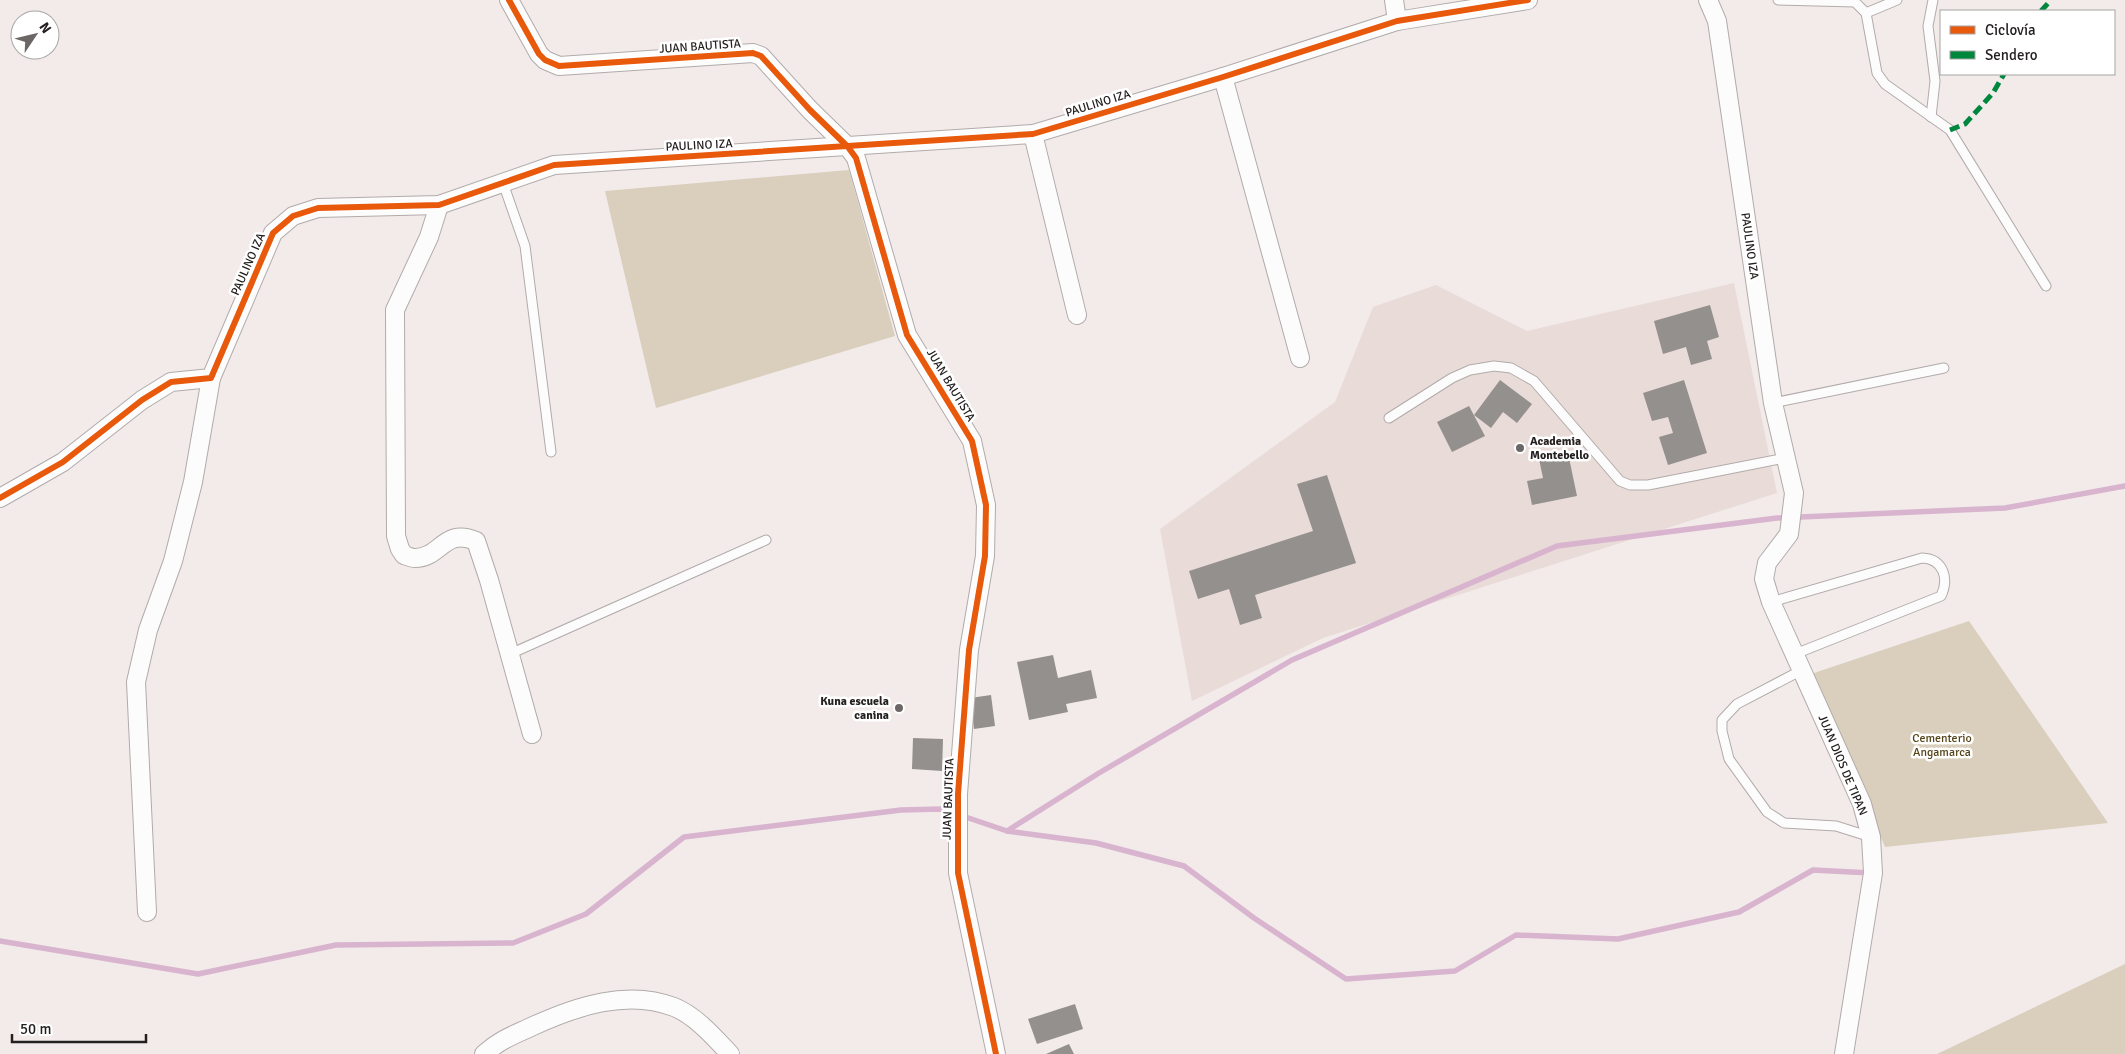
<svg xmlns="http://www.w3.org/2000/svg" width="2125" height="1054" font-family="Signika,sans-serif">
<rect width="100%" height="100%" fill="#f2ebea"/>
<polygon fill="#e9dbd8" points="1734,283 1777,493 1323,638 1192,701 1160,529 1335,402 1373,307 1436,285 1527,331"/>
<g fill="#dacfbc">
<polygon points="849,170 895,336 656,408 605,191"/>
<polygon points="1969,621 2108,823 1885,847 1811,674"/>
<polygon points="2125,964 2125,1054 1937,1054"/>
</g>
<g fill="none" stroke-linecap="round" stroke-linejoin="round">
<g stroke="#d9b4ce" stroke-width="5.5">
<polyline points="1007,831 1096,843 1184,866 1254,918 1346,979 1455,971 1516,935 1618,939 1739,912 1813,870 1871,873"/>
<polyline points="0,941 198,974 336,945 513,943 586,914 684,837 901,810 942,809 1007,831 1099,773 1292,660 1557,546 1777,518 2005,508 2125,486"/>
</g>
</g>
<g fill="#94908e">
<polygon points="1710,305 1719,337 1707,341 1712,359 1691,365 1686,347 1663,354 1654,321"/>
<polygon points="1500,380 1532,404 1517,423 1503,412 1491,428 1474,415"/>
<polygon points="1684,380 1707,453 1668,465 1659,437 1673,433 1668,417 1652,421 1643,393"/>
<polygon points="1469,406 1485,436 1452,452 1437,422"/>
<polygon points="1568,453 1577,496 1532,505 1527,481 1543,478 1539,459"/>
<polygon points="1327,475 1356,563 1255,595 1262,618 1240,625 1229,589 1198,599 1189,571 1313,531 1297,484"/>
<polygon points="1053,655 1058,678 1091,670 1097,698 1066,704 1068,712 1029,720 1017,662"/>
<polygon points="991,695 995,726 974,729 970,698"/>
<polygon points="913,738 943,739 942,771 912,769"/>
<polygon points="1075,1004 1083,1029 1037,1044 1028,1019"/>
<polygon points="1069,1044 1074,1054 1046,1054"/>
</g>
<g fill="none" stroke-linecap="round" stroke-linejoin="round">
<g stroke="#b1abaa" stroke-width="11">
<g id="lane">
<polyline points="1778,0 1855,2 1866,13 1877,73 1885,84 1950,130 2046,286"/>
<polyline points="1866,13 1897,0"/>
<polyline points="1931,117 1935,81 1928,26 1933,0"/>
<polyline points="503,183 525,246 551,452"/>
<polyline points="1773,403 1944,368"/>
<polyline points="1389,418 1452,378 1470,370 1494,366 1511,368 1534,381 1620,481 1630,485 1648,485 1785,458"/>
<path d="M1771,602L1922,558C1944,559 1949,579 1941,596L1795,654"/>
<polyline points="510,654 766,540"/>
<polyline points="1802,670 1737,704 1722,720 1722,731 1729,759 1767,812 1784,823 1836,826 1871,837"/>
</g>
</g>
<g stroke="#b1abaa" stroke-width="20">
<g id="street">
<polyline points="509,0 539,54 545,60 559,66 753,53 761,56 810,110 848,147 856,158 907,335 972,441 986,505 985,556 969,650 958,794 958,873 996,1054"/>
<polyline points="1394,0 1397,21"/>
<polyline points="1708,0 1717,21 1773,403 1794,493 1789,534 1767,563 1764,579 1771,602 1862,804 1871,837 1873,873 1844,1054"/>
<polyline points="1223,77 1300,358"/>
<polyline points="1033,134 1077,315"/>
<path d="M439,205L429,237L395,310L396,536L400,549L404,555C407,556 412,558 415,558C441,558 444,527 476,541L489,580L532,734"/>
<polyline points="0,498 63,462 142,400 171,382 211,378 273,233 293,216 318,208 439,205 554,165 1033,134 1223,77 1397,21 1528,0"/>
<polyline points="147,912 136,682 148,630 173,561 193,482 211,378"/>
<path d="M484,1054C501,1039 514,1035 533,1026C577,1006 628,989 674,1007C696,1016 714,1037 730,1054"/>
</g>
</g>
<use href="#lane" stroke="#fdfcfc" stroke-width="9"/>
<use href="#street" stroke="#fdfcfc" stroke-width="18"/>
<g stroke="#00873e" stroke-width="5" stroke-dasharray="10 5" stroke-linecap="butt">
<polyline points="2041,11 2051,0"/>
<polyline points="1950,130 1965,124 1993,93 2004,74"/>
</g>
<g stroke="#fff" stroke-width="9">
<g id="cycleway">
<polyline points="509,0 539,54 545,60 559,66 753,53 761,56 810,110 848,147 856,158 907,335 972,441 986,505 985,556 969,650 958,794 958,873 996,1054"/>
<polyline points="0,498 63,462 142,400 171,382 211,378 273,233 293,216 318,208 439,205 554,165 1033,134 1223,77 1397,21 1528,0"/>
</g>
</g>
<use href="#cycleway" stroke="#e8590c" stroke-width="6"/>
</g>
<g fill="#6c6766" stroke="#fff" stroke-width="2">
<circle cx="1520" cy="448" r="5"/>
<circle cx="899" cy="708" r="5"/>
</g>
<g text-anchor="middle" stroke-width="5" stroke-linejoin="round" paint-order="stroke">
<g font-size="12" fill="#24201f" stroke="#fff">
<text transform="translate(700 46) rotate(-4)" y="4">JUAN BAUTISTA</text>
<text transform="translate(1098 103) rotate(-17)" y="4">PAULINO IZA</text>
<text transform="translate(699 145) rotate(-3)" y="4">PAULINO IZA</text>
<text transform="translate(1750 246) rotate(82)" y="4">PAULINO IZA</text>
<text transform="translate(248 264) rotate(-66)" y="4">PAULINO IZA</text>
<text transform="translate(951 385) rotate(59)" y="4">JUAN BAUTISTA</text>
<text transform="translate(1843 765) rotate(67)" y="4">JUAN DIOS DE TIPAN</text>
<text transform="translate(948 799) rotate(-88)" y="4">JUAN BAUTISTA</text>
</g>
<g font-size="12" font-weight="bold" fill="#24201f" stroke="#fff" text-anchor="start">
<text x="1530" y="445">Academia<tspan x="1530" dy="14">Montebello</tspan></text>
<text x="889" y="705" text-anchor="end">Kuna escuela<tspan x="889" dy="14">canina</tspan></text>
</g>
<g font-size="12" fill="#534317" stroke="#fff">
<text x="1942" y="742">Cementerio<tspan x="1942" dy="14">Angamarca</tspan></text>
</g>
</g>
<rect x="1940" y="10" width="175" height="65" fill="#ffffff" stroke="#a7a6a5"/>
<rect x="1950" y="26" width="25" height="8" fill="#e8590c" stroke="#a7a6a5"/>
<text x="1985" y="35" font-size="15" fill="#24201f">Ciclovía</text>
<rect x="1950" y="51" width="25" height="8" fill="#00873e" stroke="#a7a6a5"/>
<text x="1985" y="60" font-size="15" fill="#24201f">Sendero</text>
<g transform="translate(35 35) rotate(55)"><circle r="24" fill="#ffffff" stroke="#a7a6a5"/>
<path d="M0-4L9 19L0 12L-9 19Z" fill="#6c6766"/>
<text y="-8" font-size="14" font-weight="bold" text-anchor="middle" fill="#24201f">N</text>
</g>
<path d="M12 1034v8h134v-8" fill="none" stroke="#24201f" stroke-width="2.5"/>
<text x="20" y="1034" font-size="15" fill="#24201f" stroke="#ffffff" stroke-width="4" paint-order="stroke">50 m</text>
</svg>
